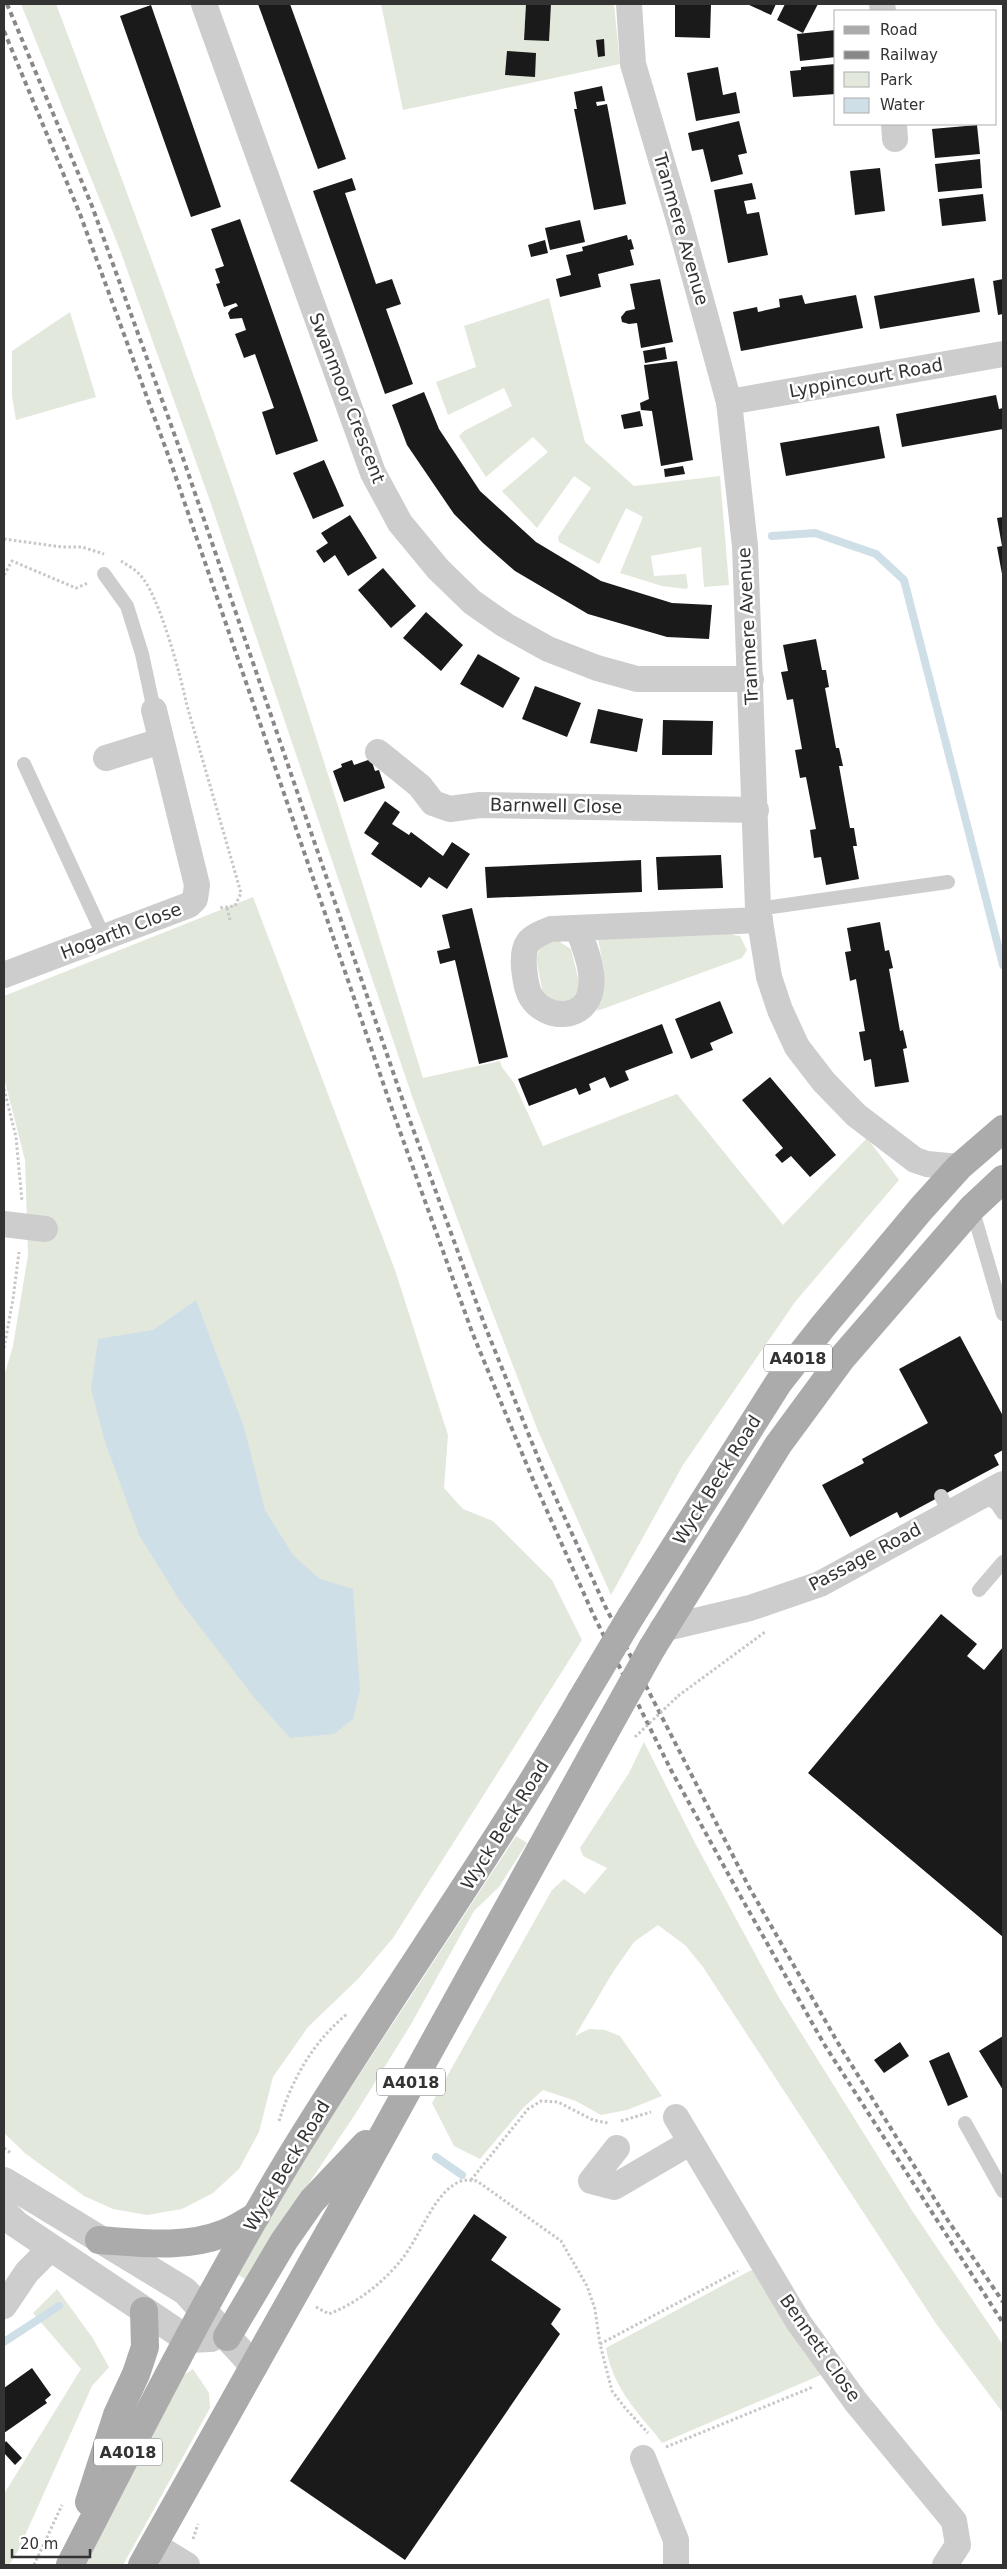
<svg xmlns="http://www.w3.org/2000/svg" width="1007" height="2569" font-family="'DejaVu Sans',sans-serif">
<rect width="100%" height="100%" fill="#fff"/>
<g fill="#e3e8dd">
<path d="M21,4H56C116,162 175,321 231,481C299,678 361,878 423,1078L500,1061L502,1067L514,1083L543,1146L677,1094L783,1225L867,1138L899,1180L795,1302L683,1465L611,1595L538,1431L477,1272L413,1099L210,501L120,250Z"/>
<polygon points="381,4 526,4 524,39 548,41 551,4 614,4 620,64 403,110"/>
<polygon points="549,298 585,442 634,486 720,476 729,585 704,587 701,547 651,556 654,576 686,574 688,587 686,589 662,586 620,573 643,517 626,508 599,564 559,542 558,537 591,488 574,476 537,528 502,491 548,452 533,437 486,477 459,436 464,431 512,406 504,388 448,415 436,382 476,367 464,326"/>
<polygon points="70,312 96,397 16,420 12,396 12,351"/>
<polygon points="253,897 395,1270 448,1435 444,1488 463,1509 493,1521 552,1580 582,1640 393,1938 359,1978 308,2027 273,2077 259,2132 239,2169 213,2193 182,2209 147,2215 113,2209 84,2196 26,2154 4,2133 4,1376 13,1346 28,1255 25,1160 4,1078 4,996"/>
<polygon points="733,928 733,935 740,936 747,950 742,958 597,1011 604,970 598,939"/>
<polygon points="558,941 571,949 580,986 572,1000 556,1004 543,994 536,958 541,946"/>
<polygon points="644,1742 695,1843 778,1996 911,2209 1003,2345 1003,2413 937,2325 703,1967 686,1946 658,1925 634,1942 613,1972 575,2036 589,2029 605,2030 620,2036 662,2096 627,2110 601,2115 576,2101 543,2090 523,2108 480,2159 454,2146 432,2103 552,1890 564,1879 585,1894 607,1868 583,1856 580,1848 629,1773"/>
<polygon points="516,1836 527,1843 499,1887 474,1911 410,2026 356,2113 283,2222 249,2282 237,2274 321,2133"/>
<path d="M757,2267L823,2374L662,2443C654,2431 645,2423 637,2412C621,2392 610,2372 606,2348Z"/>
<polygon points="57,2289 92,2337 109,2367 92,2386 18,2551 9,2565 4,2565 4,2494 81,2369 33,2313"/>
<polygon points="193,2369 209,2393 210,2408 123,2565 86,2565 168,2399 184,2375"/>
</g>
<polygon fill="#cfdfe8" points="196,1300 244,1427 265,1510 293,1555 320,1579 353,1589 360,1691 353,1719 334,1734 290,1738 256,1700 180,1601 139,1535 105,1442 91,1389 98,1339 153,1330"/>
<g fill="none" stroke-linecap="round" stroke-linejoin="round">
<g stroke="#cfdfe8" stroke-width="8">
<polyline points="772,536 815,533 876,554 904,580 1003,965"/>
<polyline points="436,2157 462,2175"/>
<polyline points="4,2342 59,2306"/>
</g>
</g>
<g fill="#1a1a1a">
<polygon points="258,4 290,4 346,159 318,169"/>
<polygon points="526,4 551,4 549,41 524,40"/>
<polygon points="675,4 711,4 710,38 675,37"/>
<polygon points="747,4 776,4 771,15"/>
<polygon points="785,4 818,4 803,33 777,20"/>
<polygon points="151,5 221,207 191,217 120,16"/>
<polygon points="836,30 836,57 800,61 797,34"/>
<polygon points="604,39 605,56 598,57 596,40"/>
<polygon points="507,51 536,53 535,77 505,75"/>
<polygon points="836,64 836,94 793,97 790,71 801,70 801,67"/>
<polygon points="718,67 723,95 736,92 740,113 696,121 687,73"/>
<polygon points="602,86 605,101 596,102 597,106 607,104 626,204 594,210 574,109 577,109 574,92"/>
<polygon points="739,121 747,153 738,155 743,174 711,182 703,149 692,151 688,133"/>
<polygon points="977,125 980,154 935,158 932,129"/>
<polygon points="980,159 982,188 938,192 935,164"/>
<polygon points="880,168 885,211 855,215 850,171"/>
<polygon points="352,178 356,190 345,193 376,284 392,279 401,304 386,309 413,384 385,394 313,191"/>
<polygon points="752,183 756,199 744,201 747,214 759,212 768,255 728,263 714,190"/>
<polygon points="983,194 986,221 942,226 939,199"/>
<polygon points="240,219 318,441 276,455 262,412 274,408 255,354 244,358 235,334 246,330 242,318 230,319 228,313 231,309 238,306 236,303 224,307 216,284 220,283 215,269 224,266 211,229"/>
<polygon points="580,220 585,242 550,250 545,228"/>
<polygon points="627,235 628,240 631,239 634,249 630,250 634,265 598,274 601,287 560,297 556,279 571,275 566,255 583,251 582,247"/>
<polygon points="545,240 548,253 531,257 528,245"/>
<polygon points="974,278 980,312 880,329 874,296"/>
<polygon points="660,279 673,342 641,348 637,323 629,324 622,322 621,317 626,311 635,309 630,284"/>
<polygon points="1003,279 1003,314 998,315 993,281"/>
<polygon points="802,295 805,304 856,295 863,328 741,351 733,312 757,307 758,312 780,307 779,299"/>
<polygon points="665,347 667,359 645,363 643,351"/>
<polygon points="677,361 693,460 661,466 652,411 641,410 640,403 649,399 644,365"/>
<polygon points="424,392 439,429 480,491 536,542 601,581 672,603 712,605 709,639 667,637 588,614 515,571 483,543 454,514 407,445 392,405"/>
<polygon points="996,395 999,409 1003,408 1003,429 902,447 896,414"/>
<polygon points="640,411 643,426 624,429 621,415"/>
<polygon points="879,426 885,458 786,476 780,443"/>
<polygon points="324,460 344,506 313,519 293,473"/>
<polygon points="683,466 685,474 665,477 664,469"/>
<polygon points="350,515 377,558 348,576 335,555 324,563 316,551 328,543 321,533"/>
<polygon points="1003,517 1003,573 1002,574 997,547 1002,546 997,518"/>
<polygon points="383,568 416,606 391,628 358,590"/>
<polygon points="426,612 463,645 441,671 403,638"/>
<polygon points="816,639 822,670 826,670 829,687 825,688 836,748 839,748 843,766 839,766 850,828 854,828 857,846 853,846 859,879 826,885 821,857 814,858 810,830 816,829 806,777 800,778 795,750 802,749 793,699 787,700 781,672 788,671 783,645"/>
<polygon points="478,654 520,678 503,708 460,684"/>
<polygon points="535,686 581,703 567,737 522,719"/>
<polygon points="598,709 643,719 637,752 590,743"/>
<polygon points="663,720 713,721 712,755 662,755"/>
<polygon points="371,759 375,771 379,770 385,788 344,802 333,771 342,767 341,764 352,760 354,765"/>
<polygon points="385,801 400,812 392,824 409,835 411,832 443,856 452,842 470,854 447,889 429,877 421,888 371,854 379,843 364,833"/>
<polygon points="721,855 723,888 658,890 656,857"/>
<polygon points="641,860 642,892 487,898 485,867"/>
<polygon points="472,908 508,1057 479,1064 455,960 440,964 437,951 450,948 442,915"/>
<polygon points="880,922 885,951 889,950 893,968 889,969 900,1031 903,1030 907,1048 903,1049 909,1082 875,1087 871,1059 864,1061 859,1032 865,1031 856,979 850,981 845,952 851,951 847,928"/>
<polygon points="720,1001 733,1033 710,1043 713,1050 691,1059 675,1019"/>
<polygon points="662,1024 673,1053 625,1071 629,1080 610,1088 605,1077 589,1084 591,1090 579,1095 576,1088 529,1106 518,1079"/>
<polygon points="770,1077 836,1155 810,1177 791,1156 782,1163 775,1155 783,1148 742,1100"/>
<polygon points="960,1336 1003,1416 1003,1450 994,1455 999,1465 900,1518 897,1512 850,1537 822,1485 864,1463 862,1459 928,1423 899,1369"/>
<polygon points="941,1614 977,1644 967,1656 984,1670 1003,1647 1003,1937 808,1773"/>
<polygon points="1003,2036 1003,2090 979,2051"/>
<polygon points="900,2042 909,2056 884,2073 874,2060"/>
<polygon points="949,2052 968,2097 948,2106 929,2061"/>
<polygon points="474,2214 507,2237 491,2260 561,2309 551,2324 560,2334 405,2560 290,2481"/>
<polygon points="32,2368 51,2395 45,2400 47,2403 4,2433 4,2388"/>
<polygon points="6,2441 22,2458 15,2465 4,2453 4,2444"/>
</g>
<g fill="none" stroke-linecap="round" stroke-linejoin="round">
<g stroke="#c7c7c7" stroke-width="3" stroke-dasharray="2.5 2.5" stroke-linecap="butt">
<polyline points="4,539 62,547 82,547 104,554"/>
<path d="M121,561C127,565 135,569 140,575C158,592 181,676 186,702L241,893L235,906L219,908"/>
<polyline points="4,575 12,561 76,588 88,583"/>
<polyline points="227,908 230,920"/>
<polyline points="4,1089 16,1137 22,1201"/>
<polyline points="4,1348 13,1299 19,1252"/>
<polyline points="678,1696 765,1632"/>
<path d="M279,2121C292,2079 313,2042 347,2014"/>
<polyline points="621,2121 651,2112"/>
<polyline points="4,2148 12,2154"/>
<polyline points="471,2180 528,2109 541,2101 558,2102 593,2120 608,2123"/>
<path d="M316,2307L329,2314C357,2303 383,2283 402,2259C419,2238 432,2198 455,2184C462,2179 469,2180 477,2181L561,2241L587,2286L595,2309L600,2344L612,2391L626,2409L648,2433"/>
<polyline points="600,2344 738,2271"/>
<polyline points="666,2447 813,2387"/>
<polyline points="193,2539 198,2524"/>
<polyline points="34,2565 62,2505"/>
</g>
<g stroke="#cdcdcd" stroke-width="14">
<polyline points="104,574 127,606 142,654 154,710"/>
<polyline points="24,764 104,937"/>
<polyline points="758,909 948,882"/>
<polyline points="972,1208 1003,1314"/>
<polyline points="983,1494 997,1504 1003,1513"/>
<polyline points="941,1496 949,1512"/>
<polyline points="979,1590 1003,1562"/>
<polyline points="965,2123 1003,2191"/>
</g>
<g stroke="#cdcdcd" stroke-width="26">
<polyline points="204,4 373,473 400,523 438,569 472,602 505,625 548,649 597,668 637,679 751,679"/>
<polyline points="629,4 633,64 679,220 729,402 745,546 758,909 769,977 780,1010 797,1047 824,1082 856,1115 915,1160 927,1164 959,1167"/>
<polyline points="882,4 883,11"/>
<polyline points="894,124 895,139"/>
<polyline points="729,402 1003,354"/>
<polyline points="378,752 420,786 433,803 450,809 480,805 756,810"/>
<polyline points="106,758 161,741"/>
<path d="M578,928C584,947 594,968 591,988C587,1020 547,1022 531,997C526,989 525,977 524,968C522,943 528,938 551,929L760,920"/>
<polyline points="4,975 189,905 195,899 197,885 154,710"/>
<polyline points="4,1224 45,1229"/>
<polyline points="662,1629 750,1608 820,1584 1003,1484"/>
<polyline points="676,2117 799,2323 856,2402 954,2521 958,2545 945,2565"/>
<polyline points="617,2148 591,2181 614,2187 691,2142"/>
<polyline points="4,2306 27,2272 51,2248"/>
<polyline points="643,2458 676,2540 676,2565"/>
<polyline points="154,2545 187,2565"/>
</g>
<g stroke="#cdcdcd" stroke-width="28">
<polyline points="4,2181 185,2291 254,2366"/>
<polyline points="4,2212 16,2224 187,2339 211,2338"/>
</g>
<g stroke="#ababab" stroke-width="28">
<polyline points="631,1616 779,1382 824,1325 921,1209 959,1167 1003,1129"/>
<polyline points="652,1648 778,1445 842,1358 972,1208 1003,1179"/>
<path d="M99,2240C141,2243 185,2249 225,2233C236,2229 246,2222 256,2216"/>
<polyline points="227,2337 284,2241 312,2201 366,2144"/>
<polyline points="89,2502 117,2415 136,2374 145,2347 144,2311"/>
<path d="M70,2565C141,2427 211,2289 291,2156C385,2002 491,1856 581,1700"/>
<polyline points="142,2565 337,2218 604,1734"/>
</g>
<g stroke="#888" stroke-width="4" stroke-dasharray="5 4" stroke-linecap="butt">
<polyline points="7,4 92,206 184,461 405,1107 485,1326 543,1470 605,1606 749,1887 838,2043 947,2219 1003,2302"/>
<polyline points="4,31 80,214 171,463 393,1112 472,1332 531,1475 593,1614 671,1770 737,1890 824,2044 1003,2323"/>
</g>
<polyline stroke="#c7c7c7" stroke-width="3" stroke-dasharray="2.5 2.5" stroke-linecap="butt" points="635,1737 678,1696"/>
<g stroke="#ababab" stroke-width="28">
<polyline points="581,1700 631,1616"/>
<polyline points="604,1734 652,1648"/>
</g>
</g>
<g text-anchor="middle" stroke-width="5" stroke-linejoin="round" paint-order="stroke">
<g fill="#fff" stroke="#707070" stroke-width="1">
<rect x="764" y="1344.5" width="68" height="27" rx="4"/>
<rect x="377" y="2068.5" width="68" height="27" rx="4"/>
<rect x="94" y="2438.5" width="68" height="27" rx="4"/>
</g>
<g font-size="16" font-weight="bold" fill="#333">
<text x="798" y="1364">A4018</text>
<text x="411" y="2088">A4018</text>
<text x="128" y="2458">A4018</text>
</g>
<g font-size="18" fill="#333" stroke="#fff">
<text transform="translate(681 229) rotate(74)" y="6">Tranmere Avenue</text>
<text transform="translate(866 378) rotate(-10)" y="6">Lyppincourt Road</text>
<text transform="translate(347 398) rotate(69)" y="6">Swanmoor Crescent</text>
<text transform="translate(748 626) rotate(-93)" y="6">Tranmere Avenue</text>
<text transform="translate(556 806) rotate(1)" y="6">Barnwell Close</text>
<text transform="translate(121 931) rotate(-21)" y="6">Hogarth Close</text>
<text transform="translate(717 1480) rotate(-58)" y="6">Wyck Beck Road</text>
<text transform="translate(865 1557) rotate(-28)" y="6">Passage Road</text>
<text transform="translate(505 1825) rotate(-58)" y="6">Wyck Beck Road</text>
<text transform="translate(287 2166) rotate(-59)" y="6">Wyck Beck Road</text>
<text transform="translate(820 2348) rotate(55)" y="6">Bennett Close</text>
</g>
</g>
<rect width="1007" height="2569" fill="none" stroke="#333333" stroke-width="10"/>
<rect x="834" y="10" width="162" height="115" fill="#ffffff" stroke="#adadad"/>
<rect x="844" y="26" width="25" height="8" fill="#ababab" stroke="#adadad"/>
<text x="880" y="35" font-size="15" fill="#333333">Road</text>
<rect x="844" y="51" width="25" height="8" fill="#888888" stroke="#adadad"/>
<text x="880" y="60" font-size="15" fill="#333333">Railway</text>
<rect x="844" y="72" width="25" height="15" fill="#e3e8dd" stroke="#adadad"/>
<text x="880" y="85" font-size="15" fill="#333333">Park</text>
<rect x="844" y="98" width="25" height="15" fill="#cfdfe8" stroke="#adadad"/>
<text x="880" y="110" font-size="15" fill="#333333">Water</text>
<path d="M12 2549v8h78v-8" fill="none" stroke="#333333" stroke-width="2.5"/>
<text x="20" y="2549" font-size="15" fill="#333333" stroke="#ffffff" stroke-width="4" paint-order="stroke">20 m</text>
</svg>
